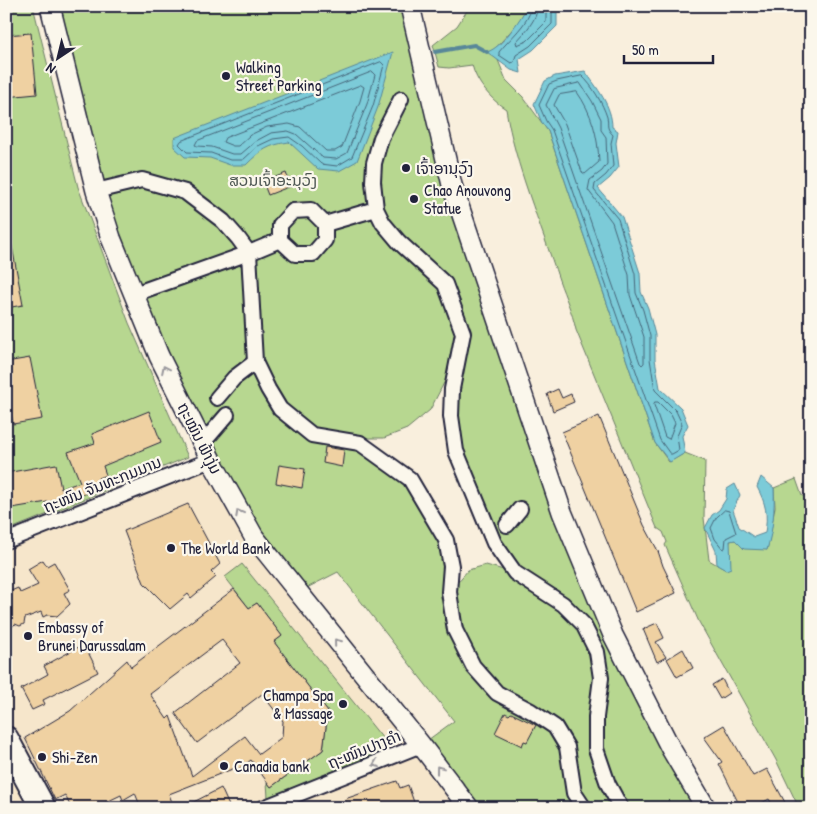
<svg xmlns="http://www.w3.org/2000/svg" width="817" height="814" font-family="'Patrick Hand','Noto Sans Lao',sans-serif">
<rect width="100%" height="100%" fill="#f9efdd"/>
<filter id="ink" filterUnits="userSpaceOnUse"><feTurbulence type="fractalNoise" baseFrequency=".02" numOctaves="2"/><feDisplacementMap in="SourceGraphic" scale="10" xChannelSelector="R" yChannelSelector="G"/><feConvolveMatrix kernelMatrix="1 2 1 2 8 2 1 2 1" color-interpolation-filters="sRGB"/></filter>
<g filter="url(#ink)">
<g fill="#f6e6cb">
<polygon points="211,460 469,808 43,808 6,739 6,541"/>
<polygon points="6,751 42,808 6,808"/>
</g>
<g fill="#b7d790" stroke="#6c7c66" fill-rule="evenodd">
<polygon points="6,6 33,6 78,187 129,323 188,457 6,531"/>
<path d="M50,6H410L417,39L562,512L706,808H469L421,745L454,721L338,572L297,593L254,537L111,238ZM447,377L456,451L514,573L486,565L468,570L450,591L446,540L410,479L362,438H384L407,429L430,410Z"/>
<path d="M470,6H528L518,23L494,50L506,80L523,97L548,131L655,443L669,462L685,453L705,461L704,518L709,560L726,570L730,541L735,540L767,550L775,507L774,488L796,479L802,496L811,494V808H799L776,760L699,622L665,545L667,542L663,532L657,528L576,330C572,311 565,297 559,280C541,225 515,165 506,109C491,100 476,82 472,65L449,68L439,67L433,45L457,26Z"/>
<polygon points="242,564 384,740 380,752 268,798 267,782 271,787 323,750 328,712 274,642 282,636 257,603 249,608 225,577"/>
</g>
<g fill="#7ccbd8" stroke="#588799">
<path d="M528,6H557V26L533,50L519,59L521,73L511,70L487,52C503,47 519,20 528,6Z"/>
<path d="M393,52L378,107L357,161L339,171L318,169L289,142C268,145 261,150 246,165H230L210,158L185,157L174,147V138Z"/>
<path d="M585,71C597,88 612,106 612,127L618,131L616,143L619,167L610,178L598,188L622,217L640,273L641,292L648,308L655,335V359L660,388L681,408L688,425L682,436L685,453L670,462L655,443L548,131L542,123L534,104L545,81L555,76Z"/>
<path d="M761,477L774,488C775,510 773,529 767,550L744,549L735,540L730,541L731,568L726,570L717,565L716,551L705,528L712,515L719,510L726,499L727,489L735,484L740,495L733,510L739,527L754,537L765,533C768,514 766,504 757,487Z"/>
</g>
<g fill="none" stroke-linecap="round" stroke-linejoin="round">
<g stroke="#46667a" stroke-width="1">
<path d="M532,6C529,24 509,39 499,52V55L511,63L514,62L516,55L530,46L552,24V6"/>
<path d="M538,6C537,20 525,32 516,42L517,45L527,41L546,22V6"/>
<polygon points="381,62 384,65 373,106 352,157 337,166 321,164 302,146 289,137 273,139 258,146 243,160 230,160 211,153 187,152 179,144 181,141"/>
<polygon points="372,72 375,75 367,104 347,153 336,159 323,158 296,134 288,131 271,133 256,141 241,154 232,154 212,147 197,146 195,145 197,141"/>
<path d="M582,76C592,85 603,104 607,117C609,125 605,127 613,135L611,143L613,166L606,175L595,184L594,190L618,219L635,274L636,293L643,310L650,336V359L655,390L676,411L682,424L677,436L679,450L672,454H670L660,440L552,130L546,121L539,105L549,84L557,81Z"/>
<polygon points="580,83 592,101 601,119 601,130 606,137 607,164 602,171 590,180 588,190 612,222 629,275 630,295 644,337 644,363 642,365 640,363 558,128 546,105 554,89"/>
<polygon points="361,85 364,87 360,101 342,147 335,151 326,151 300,127 289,124 267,127 250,135 238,146 233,146 223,142 225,138"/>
<path d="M577,92C592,113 598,136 599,162L585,174L582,172L565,124L554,105L559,95Z"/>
<polygon points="655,402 658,402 671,415 675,423 669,439 665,437 654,405"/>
<polygon points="725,510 729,511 736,533 726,538 725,548 723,549 715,539 711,528 716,518"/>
</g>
<polyline stroke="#588799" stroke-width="4" points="435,52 474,45 487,52"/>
</g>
<g fill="#efd1a2" stroke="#22223b" fill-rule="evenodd">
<polygon points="31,33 37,94 6,97 6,35"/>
<polygon points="286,173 291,186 268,195 263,182"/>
<polygon points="11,241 23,305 6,308 6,242"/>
<polygon points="30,358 42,419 13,424 6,386 6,362"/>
<polygon points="558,389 562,398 571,394 574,402 553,411 547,394"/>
<polygon points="149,411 161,442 103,466 106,475 98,478 101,488 71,499 71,498 6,509 6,473 56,464 61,489 80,482 68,452 95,443 92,434"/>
<polygon points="599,416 644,525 658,551 663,566 676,593 636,612 562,432"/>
<polygon points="325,447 344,450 342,467 323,463"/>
<polygon points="279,465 305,469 302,488 276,483"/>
<polygon points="188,504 220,564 211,572 216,577 191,598 188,594 170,609 144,583 124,531"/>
<polygon points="43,560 47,566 54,562 70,590 64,593 70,604 57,616 47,615 43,617 41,612 25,618 24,624 20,626 15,624 11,628 6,618 6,593 18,588 20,593 38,585 28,569"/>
<path d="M234,589L249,608L257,603L282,636L274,642L328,712L323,750L271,787L251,760L236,771L235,768L169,794L174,808H141L135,793L123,800L121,795L94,808H71L65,795L55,800L25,738L70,711L127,660L131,667ZM222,640L240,663L175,713L197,743L262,694L283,721L282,737L259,754L245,736L192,776L170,716L167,719L150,694Z"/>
<polygon points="657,623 664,638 656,642 666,657 657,662 643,629"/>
<polygon points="84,644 98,672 43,700 45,704 32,710 21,689 48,674 44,666"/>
<polygon points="683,649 693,668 677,677 667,659"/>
<polygon points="722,679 729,693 720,699 712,685"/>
<polygon points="505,713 509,715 511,713 536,725 527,742 524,741 522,746 495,733"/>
<polygon points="724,725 753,776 767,769 788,808 774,808 769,799 753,808 741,808 719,764 722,762 704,737"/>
<polygon points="397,781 400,788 408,785 416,808 348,808 345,799"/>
<polygon points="221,788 230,808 182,808"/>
</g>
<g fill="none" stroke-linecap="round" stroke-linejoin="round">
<g stroke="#22223b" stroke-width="18">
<g id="street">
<polyline points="401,99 381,138 374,163 373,182 376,209 383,223 399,242 445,284 463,333 452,389 451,416 456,451 494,543 515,573 563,604 583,624 597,652 601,678 596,717 596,749 608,784 621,808"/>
<polyline points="96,191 142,180 185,192 223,221 238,238 249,253 255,362 268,389 280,409 312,435 360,443 410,479 446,540 451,566 449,592 455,630 473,666 497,693 531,711 555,727 567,747 574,793 584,808"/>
<polygon points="311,210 325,224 325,240 313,254 295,254 280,240 280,225 293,211"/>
<polyline points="325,224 376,209"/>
<polyline points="134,294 249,253 280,240"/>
<polyline points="217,398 234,378 255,362"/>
<polyline points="202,444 227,415"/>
<polyline points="507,525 520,509"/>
<polyline points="6,541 211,460"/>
<polyline points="263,808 421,745"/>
</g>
</g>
<g stroke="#22223b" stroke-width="22">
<g id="secondary">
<polyline points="50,6 96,191 111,238 159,356 211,460 254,537 421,745 469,808"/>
<polyline points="410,6 452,185 562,512 613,635 671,749 706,808"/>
</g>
</g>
<g stroke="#22223b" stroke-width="28">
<polyline id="highway" points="6,739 43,808"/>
</g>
<use href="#street" stroke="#fbf7ec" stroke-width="14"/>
<use href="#secondary" stroke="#fbf7ec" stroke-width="19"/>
<use href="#highway" stroke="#fbf7ec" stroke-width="24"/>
</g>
<defs><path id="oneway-chevron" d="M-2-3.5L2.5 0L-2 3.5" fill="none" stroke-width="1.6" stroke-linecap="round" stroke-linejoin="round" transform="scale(1.25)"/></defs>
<g stroke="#99979c">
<use href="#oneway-chevron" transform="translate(165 369) rotate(-116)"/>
<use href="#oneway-chevron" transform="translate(239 513) rotate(-118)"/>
<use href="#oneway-chevron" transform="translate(337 642) rotate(-129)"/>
<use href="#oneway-chevron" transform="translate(376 764) rotate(158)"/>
<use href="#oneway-chevron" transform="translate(439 769) rotate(-127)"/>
</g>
</g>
<g fill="#22223b" stroke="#fbf7ec" stroke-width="2">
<circle cx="226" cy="76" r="5"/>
<circle cx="406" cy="168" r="5"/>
<circle cx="414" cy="199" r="5"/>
<circle cx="171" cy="548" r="5"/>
<circle cx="28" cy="636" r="5"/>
<circle cx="343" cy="704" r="5"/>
<circle cx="42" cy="757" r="5"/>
<circle cx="224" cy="766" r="5"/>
</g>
<g text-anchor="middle" stroke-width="4.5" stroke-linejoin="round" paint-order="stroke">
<g font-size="16" fill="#22223b" stroke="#fbf7ec" text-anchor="start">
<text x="236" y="73">Walking<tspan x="236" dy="18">Street Parking</tspan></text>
<text x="416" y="174">ເຈົ້າອານຸວົງ</text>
<text x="424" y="196">Chao Anouvong<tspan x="424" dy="18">Statue</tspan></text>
<text x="181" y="554">The World Bank</text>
<text x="38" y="633">Embassy of<tspan x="38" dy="18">Brunei Darussalam</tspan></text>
<text x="333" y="701" text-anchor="end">Champa Spa<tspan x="333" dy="18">&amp; Massage</tspan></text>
<text x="52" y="763">Shi-Zen</text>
<text x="234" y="772">Canadia bank</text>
</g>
<g font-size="16" fill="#4f5854" stroke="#fbf7ec">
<text x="273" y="186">ສວນເຈົ້າອະນຸວົງ</text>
</g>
<g font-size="16" fill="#22223b" stroke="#fbf7ec">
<text transform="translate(200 438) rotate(63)" y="6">ຖະໝົນ ຟ້າງຸ່ມ</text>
<text transform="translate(102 484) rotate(-22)" y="6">ຖະໜົນ ຈັນທະກຸມມານ</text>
<text transform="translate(364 749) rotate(-22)" y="6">ຖະໜົນປາງຄໍາ</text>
</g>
</g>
<rect width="817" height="814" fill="none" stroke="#fbf7ec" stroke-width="25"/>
<rect x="12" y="12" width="792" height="789" fill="none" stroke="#22223b" stroke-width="2" filter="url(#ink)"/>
<g transform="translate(58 58) rotate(215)" stroke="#fbf7ec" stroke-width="4" paint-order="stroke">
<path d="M0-4L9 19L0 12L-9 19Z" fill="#22223b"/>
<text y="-8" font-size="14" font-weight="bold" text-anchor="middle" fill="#22223b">N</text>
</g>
<path d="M624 55v8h89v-8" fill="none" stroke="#22223b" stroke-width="2.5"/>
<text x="632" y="55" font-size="15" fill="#22223b" stroke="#fbf7ec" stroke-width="4" paint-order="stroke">50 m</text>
</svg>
